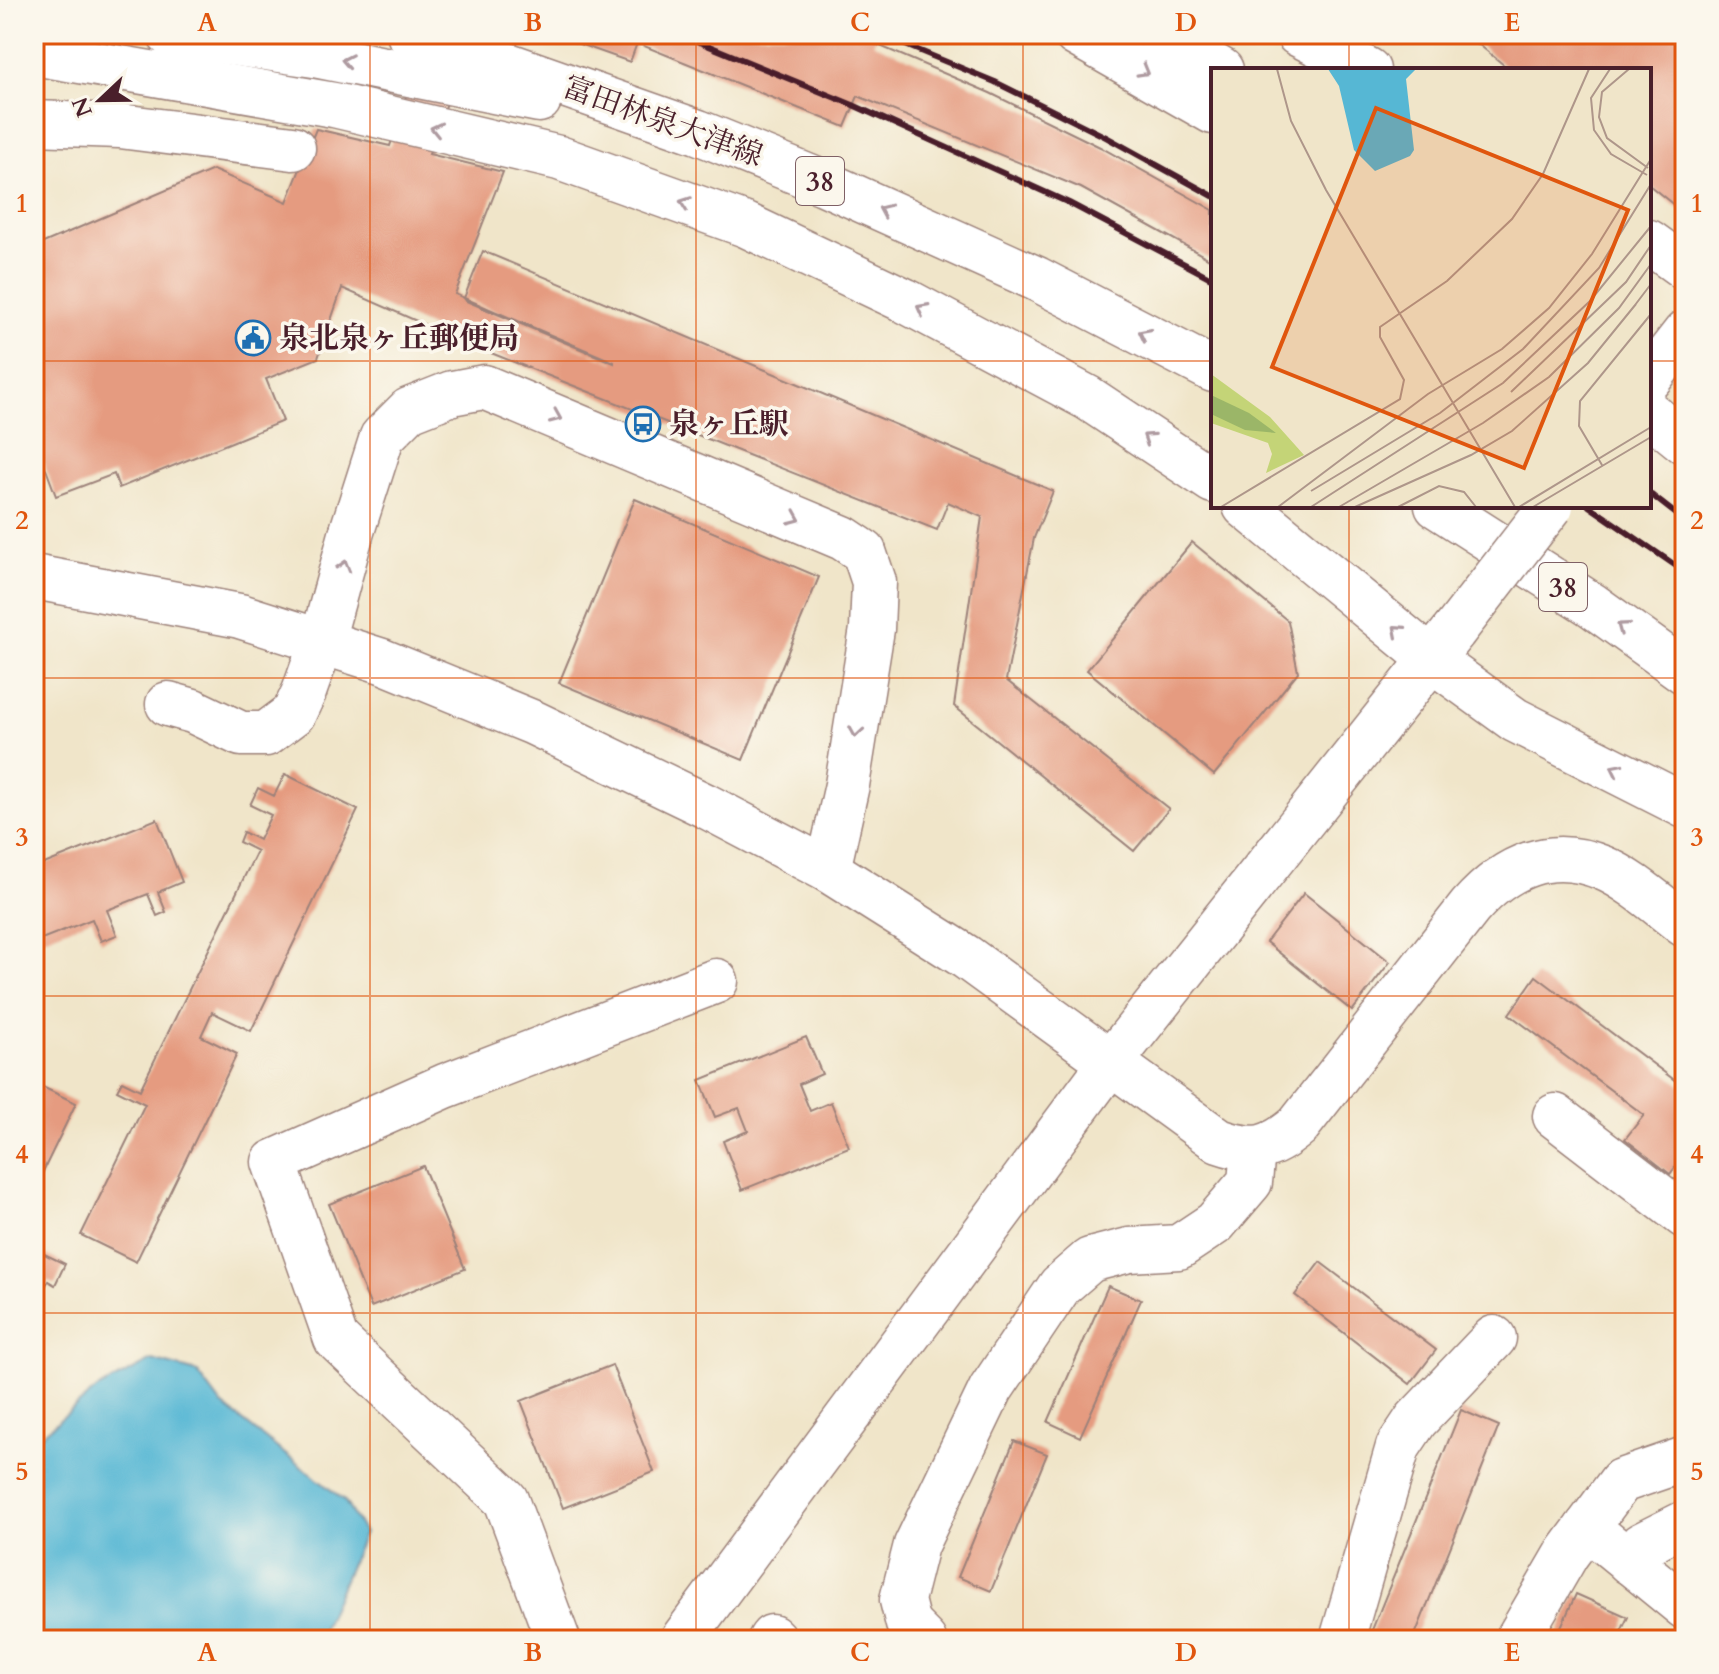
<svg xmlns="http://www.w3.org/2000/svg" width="1719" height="1674" font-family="Cardo,'Noto Serif JP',serif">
<rect width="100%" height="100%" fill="#fbf7ec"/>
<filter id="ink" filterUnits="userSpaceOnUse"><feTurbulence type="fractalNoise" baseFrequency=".0125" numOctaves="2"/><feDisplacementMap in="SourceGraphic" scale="16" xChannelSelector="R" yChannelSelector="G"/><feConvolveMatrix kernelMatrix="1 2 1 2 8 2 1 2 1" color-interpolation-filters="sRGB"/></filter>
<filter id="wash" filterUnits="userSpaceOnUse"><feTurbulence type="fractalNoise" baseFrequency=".006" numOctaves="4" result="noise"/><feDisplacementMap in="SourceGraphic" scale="32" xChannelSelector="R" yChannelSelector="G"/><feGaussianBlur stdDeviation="1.8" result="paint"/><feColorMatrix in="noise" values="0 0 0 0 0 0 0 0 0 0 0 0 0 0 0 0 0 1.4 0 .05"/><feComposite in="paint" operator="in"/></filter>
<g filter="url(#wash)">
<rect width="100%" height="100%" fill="#f0e5c9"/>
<polygon fill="#56b7d4" stroke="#506b80" stroke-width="2" points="152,1360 197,1372 222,1405 344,1500 364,1533 318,1640 34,1640 34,1441 97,1389"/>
<g id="blocks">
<g fill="#e59b80" fill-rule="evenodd">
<path d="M426,34H471L429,154L503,172L455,294L464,298L483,251L1053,491L1034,538L1006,680L1169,809L1134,851L954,706L982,517L948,502L937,530L471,345L342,288L318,358L266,379L283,421L119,488L114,474L56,496L34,437V247L213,170L287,202L316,129L390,146ZM464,298L614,362V363L466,301Z"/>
<polygon points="551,34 878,34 873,43 990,93 1100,147 1213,210 1213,261 1081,188 858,96 845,127 637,43 630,62"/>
<polygon points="1466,34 1685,34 1685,214 1649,185 1649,70 1510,70"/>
<polygon points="635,499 819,577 743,760 559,683"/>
<polygon points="1192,542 1288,621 1298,672 1214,775 1087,670"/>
<polygon points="285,774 358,810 251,1031 212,1012 201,1036 237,1054 136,1262 81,1235 145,1104 117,1090 122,1081 140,1090 257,851 239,842 243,832 259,840 271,815 250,805 258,788 274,796"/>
<polygon points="157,819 182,882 158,892 166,912 157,916 148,894 107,910 117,935 101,941 92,919 34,942 34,868"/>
<polygon points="1304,893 1390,962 1352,1011 1266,942"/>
<polygon points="1536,976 1685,1088 1685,1154 1670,1174 1625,1139 1644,1115 1509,1014"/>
<polygon points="806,1037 822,1074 799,1084 810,1111 831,1102 849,1147 742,1190 723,1141 748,1131 739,1108 715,1117 700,1080"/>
<polygon points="34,1083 76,1103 34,1190"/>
<polygon points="423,1166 465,1269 371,1307 329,1204"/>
<polygon points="34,1249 65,1264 55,1285 48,1281 36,1305 34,1304"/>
<polygon points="1320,1262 1436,1350 1410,1384 1295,1295"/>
<polygon points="1108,1286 1141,1300 1080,1437 1048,1422"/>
<polygon points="612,1365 654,1472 563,1508 521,1401"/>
<polygon points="1461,1410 1499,1426 1413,1640 1368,1640"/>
<polygon points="1014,1441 1047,1454 991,1591 958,1577"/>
<polygon points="1576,1594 1628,1617 1617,1640 1555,1640"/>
</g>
</g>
</g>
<g filter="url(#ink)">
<use href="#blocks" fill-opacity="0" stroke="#9d827a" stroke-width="2"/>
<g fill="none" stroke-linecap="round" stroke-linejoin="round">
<g stroke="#9d827a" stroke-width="47">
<g id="minor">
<polyline points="34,123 120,126 293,148"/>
<polyline points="1649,379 1685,333"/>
<path d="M34,577L240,616L382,661L534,723L706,806L828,870L966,957L1219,1141C1253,1153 1270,1150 1298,1126L1470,907C1506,866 1550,846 1603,868C1630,879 1661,907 1685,925"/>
<polyline points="168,704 193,711 241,734 266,734 294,713 304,692 322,641 352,531 382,437 409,410 452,393 484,387 843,538 864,552 874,582 872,629 847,785 828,870"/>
<polyline points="1555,1116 1685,1216"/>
<polyline points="1587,1527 1685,1607"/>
<polyline points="1629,1562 1641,1545 1685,1523"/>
<polyline points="558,1640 506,1500 336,1339 274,1162 445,1086 716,981"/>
<polyline points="682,1640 1110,1063 1454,631"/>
<polyline points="770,1640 772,1637 775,1640"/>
<polyline points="924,1640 908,1624 902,1600 916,1545 991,1389 1060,1286 1090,1260 1129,1250 1179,1247 1215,1223 1250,1182 1253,1150"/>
<polyline points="1342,1640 1398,1447 1416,1420 1494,1338"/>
<polyline points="1517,1640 1567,1554 1621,1481 1685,1459"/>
</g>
</g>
<g stroke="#9d827a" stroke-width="47">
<g id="major">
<polyline points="169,34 314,55 539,100"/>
<polyline points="409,34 508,65 698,132 824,183 1037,279 1213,370"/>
<polyline points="1076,34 1213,112"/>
<polyline points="1159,34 1221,70"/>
<polyline points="1298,34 1368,70"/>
<polyline points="34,53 334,105 559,158 746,225 904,300 1088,398 1213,481"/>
<polyline points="1649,242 1685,268"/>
<polyline points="1649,413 1685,442"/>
<polyline points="1245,506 1432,660 1515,720 1685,806"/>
<polyline points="1437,506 1592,605 1685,672"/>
</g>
</g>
<use href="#minor" stroke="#fff" stroke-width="44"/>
<use href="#major" stroke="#fff" stroke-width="44"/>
<g stroke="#4a1f2b" stroke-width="6">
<polyline points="680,34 853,105 1069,203 1213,279"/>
<polyline points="879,34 995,82 1106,137 1213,196"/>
<polyline points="1649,493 1685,521"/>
<polyline points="1589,506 1685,572"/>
</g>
<g stroke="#9d827a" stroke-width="47" stroke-linecap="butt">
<polyline id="minor-bridge" points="1454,631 1551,506"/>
</g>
<use href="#minor-bridge" stroke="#fff" stroke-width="44"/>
</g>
<defs><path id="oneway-chevron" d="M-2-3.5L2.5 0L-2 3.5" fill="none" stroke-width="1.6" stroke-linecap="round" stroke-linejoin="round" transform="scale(2)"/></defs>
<g stroke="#ae9aa0">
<use href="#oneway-chevron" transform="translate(347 61) rotate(-169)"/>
<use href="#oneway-chevron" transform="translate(1144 71) rotate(30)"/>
<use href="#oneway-chevron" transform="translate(436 129) rotate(-167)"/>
<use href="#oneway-chevron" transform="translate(685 203) rotate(-160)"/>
<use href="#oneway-chevron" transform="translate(884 210) rotate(-156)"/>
<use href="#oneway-chevron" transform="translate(922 309) rotate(-152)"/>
<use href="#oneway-chevron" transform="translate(1144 334) rotate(-153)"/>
<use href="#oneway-chevron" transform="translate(556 417) rotate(23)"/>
<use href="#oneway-chevron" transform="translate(1148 438) rotate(-146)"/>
<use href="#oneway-chevron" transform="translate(795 518) rotate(23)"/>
<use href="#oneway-chevron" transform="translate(344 566) rotate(-74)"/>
<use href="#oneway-chevron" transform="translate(1622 627) rotate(-144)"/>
<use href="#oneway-chevron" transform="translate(1398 630) rotate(-139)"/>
<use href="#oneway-chevron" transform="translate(856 732) rotate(99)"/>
<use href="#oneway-chevron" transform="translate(1616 769) rotate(-154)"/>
</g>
</g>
<path fill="none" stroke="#e0560e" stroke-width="2" stroke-opacity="0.55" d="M370,34V1640M696,34V1640M1023,34V1640M1349,34V70M34,361H1213M1649,361H1685M1349,506V1640M34,678H1685M34,996H1685M34,1313H1685"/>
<defs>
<g id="civic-ring" transform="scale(1.8)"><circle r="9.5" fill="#fbf7ec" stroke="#1f6fb2" stroke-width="1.5"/><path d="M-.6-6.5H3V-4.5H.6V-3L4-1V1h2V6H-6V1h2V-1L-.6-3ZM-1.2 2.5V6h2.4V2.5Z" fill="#1f6fb2"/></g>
<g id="bus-ring" transform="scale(1.8)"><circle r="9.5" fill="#fbf7ec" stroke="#1f6fb2" stroke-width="1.5"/><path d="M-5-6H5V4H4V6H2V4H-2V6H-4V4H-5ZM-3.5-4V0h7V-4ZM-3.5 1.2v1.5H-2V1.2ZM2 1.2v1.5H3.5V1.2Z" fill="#1f6fb2"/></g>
</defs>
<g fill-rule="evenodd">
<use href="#civic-ring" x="253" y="338"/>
<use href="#bus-ring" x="643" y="424"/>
</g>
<g text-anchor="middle" stroke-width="7" stroke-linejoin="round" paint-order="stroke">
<g fill="#fbf7ec" stroke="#7f6065" stroke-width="2">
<rect x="796" y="157" width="48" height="48" rx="6"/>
<rect x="1539" y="563" width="48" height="48" rx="6"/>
</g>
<g font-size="28" font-weight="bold" fill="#4a1f2b">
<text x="820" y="191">38</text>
<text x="1563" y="597">38</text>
</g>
<g font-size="30" fill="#4a1f2b" stroke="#fbf7ec">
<text transform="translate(663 121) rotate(20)" y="10">富田林泉大津線</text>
</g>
<g font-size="30" font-weight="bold" fill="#4a1f2b" stroke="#fbf7ec" text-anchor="start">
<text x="279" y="348">泉北泉ヶ丘郵便局</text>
<text x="669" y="434">泉ヶ丘駅</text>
</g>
</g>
<g transform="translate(1211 68)">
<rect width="440" height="440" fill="#f0e5c9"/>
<path d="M0,306L59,349L93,387L55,405L61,386L57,375L0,355Z" fill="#c4d477"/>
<path d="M0,327L38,345L65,365L34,362L0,346Z" fill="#9bb668"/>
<path d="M117,1H205L195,11L203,82L199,88L164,103L143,82L128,18Z" fill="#56b7d4"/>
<path fill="none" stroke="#ae968a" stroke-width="2" d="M66,1L80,53L115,122L304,439M399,1L380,30L383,62L400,86L436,107M418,1L391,24L388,49L396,70L437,100M421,241L440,216M300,324L415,214L440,177M391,397L368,358L369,333L440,246M100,423L229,345L312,281L388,200L440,116M10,439L189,331L193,312L169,269V259L236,213L301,151L332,106L378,1M67,439L217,326L291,281L338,240L381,186L440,91M100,439L292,315L379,233L440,158M128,439L272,355L338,309L408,240L440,196M144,439L260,387L301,363L377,295L425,236M187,439L228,418L253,424L265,439M308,439L440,359M322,439L440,369"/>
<path fill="#e0560e" fill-opacity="0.15" stroke="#e0560e" stroke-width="4" d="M165,40L417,142L313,400L61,299Z"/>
<rect width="440" height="440" fill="none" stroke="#4a1f2b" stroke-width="4"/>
</g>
<rect width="1719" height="1674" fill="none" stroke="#fbf7ec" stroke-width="88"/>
<g transform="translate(100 100) rotate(248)" stroke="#fbf7ec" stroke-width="6" paint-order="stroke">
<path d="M0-6L14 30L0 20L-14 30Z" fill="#4a1f2b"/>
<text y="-12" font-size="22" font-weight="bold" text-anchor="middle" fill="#4a1f2b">N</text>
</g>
<rect x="44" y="44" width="1631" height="1586" fill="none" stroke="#e0560e" stroke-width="3"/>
<g font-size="26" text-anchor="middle" font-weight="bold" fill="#e0560e">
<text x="207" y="31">A</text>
<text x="533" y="31">B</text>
<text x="860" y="31">C</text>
<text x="1186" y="31">D</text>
<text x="1512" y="31">E</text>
<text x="22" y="212">1</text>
<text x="1697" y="212">1</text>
<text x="22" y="529">2</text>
<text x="1697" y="529">2</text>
<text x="22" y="846">3</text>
<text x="1697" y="846">3</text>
<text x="22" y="1163">4</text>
<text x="1697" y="1163">4</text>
<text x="22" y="1480">5</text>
<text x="1697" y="1480">5</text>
<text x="207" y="1661">A</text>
<text x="533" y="1661">B</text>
<text x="860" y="1661">C</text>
<text x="1186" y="1661">D</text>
<text x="1512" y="1661">E</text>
</g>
</svg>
